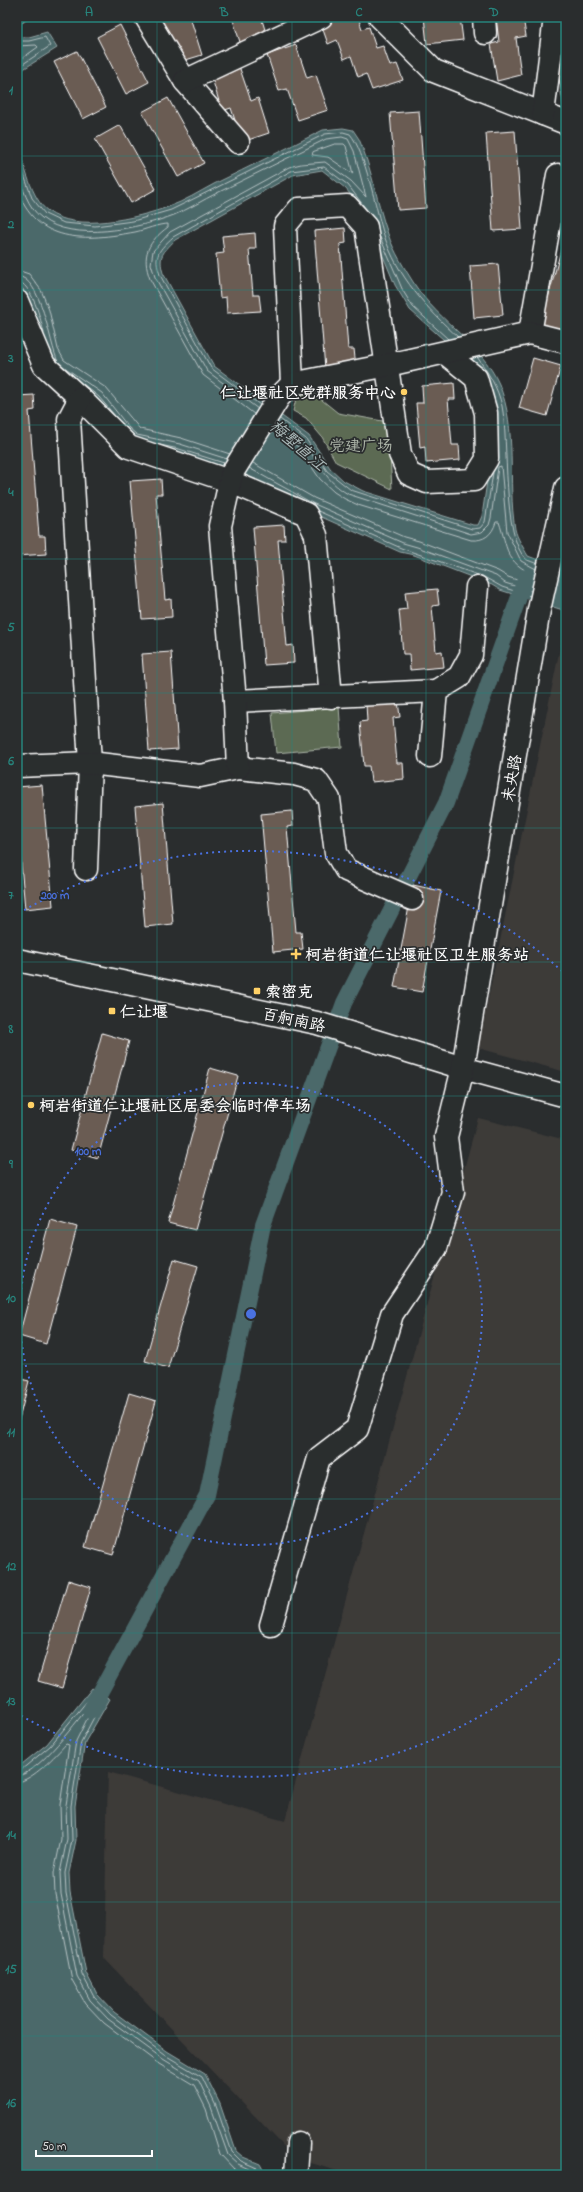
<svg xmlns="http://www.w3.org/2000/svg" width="583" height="2192" font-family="'Indie Flower','LXGW WenKai TC',sans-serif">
<rect width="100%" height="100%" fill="#2a2d2e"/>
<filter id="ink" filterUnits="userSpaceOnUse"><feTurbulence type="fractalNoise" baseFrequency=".025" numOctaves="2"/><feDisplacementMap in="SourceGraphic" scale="8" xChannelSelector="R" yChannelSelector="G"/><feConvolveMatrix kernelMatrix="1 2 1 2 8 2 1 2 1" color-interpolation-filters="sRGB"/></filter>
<g filter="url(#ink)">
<g fill="#3e3b39">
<polygon points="566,619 566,1072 478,1048"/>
<polygon points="478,1118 566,1140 566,2175 350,2175 295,2158 104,1958 108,1772 285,1821"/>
</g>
<g fill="#5b6b53" stroke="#adb5a9">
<polygon points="312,392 338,413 388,422 392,489 336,462 322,437 306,418 293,411 296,399"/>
<polygon points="17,691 22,753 17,753"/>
<polygon points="339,707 342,747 276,753 272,713"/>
</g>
<g fill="#4b696b" stroke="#93a5a6" fill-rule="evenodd">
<polygon points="47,32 57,48 17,73 17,37 29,37"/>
<path d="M343,128L353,130L359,139C372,169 377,203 388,234C394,252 405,269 415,285C439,322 481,343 499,384C518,430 507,481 515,529C517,538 523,547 528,556L566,571V611L500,590L492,585L414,555L400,552L308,511L241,473L178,452L133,444L44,354L35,316L23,289L17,284V143C24,163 31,199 48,211C76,233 137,218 168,207C185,201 199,192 214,184C251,166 287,148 323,130ZM322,170L345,188L364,210L395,285L410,310L461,355L493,440L482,516L478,525H473L363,491L344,481L330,468L309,436L214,366L163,273C158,255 163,253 175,240L293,175Z"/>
<polygon points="92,1688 110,1699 85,1742 75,1806 76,1840 69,1873 70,1892 86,1973 97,1994 114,2012 167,2051 205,2074 220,2104 236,2151 243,2157 260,2164 266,2175 17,2175 17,1768 47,1744"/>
</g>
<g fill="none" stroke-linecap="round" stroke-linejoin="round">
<g stroke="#b7c3c4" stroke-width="1">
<polyline points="17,41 29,41 45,37 50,46 17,68"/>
<polyline points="17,46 36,45 38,47 17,62"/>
<polygon points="335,144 344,144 346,146 353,174 328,157 312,155 313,152"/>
<path d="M17,155L32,198L45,214L64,223L95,226L133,221L171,210L325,134L343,132L350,134C365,151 376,210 384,235C397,276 427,309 458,337"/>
<path d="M17,171C23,188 27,207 42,218C73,243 140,228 174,215C189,209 203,200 217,193C253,175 290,157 326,139L342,137L348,139L354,151L366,197L351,181L325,162L301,164L289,167L170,232L153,251L151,264L155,277L207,371L258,409"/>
<path d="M17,189C36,245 86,241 135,232C145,230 158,224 168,224V227C148,242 141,255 150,279L203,375L254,414"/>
<polyline points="380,237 403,291 413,307 448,339"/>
<polyline points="17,270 29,274 41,290 49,310 58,349 64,360 106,388 140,429 181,438 230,454"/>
<path d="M17,276C42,277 49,343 58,362"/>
<path d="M17,281C32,283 41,321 44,333"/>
<path d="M477,357C488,372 498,388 502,406C509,440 502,538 526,559C528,561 534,562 537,564"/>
<polyline points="64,367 102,393 129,428 137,435 180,444 227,459"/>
<polyline points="83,384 99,397 115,416"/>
<path d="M260,405L211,368L160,275C153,255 159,250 173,237L291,171L324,167L348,185L369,213"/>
<polyline points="280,419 306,439 327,471 351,490 472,529 480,528 485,522 493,473"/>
<path d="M277,423C285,430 297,436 304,444C321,464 324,480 348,494L471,534L482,532L489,525L491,518L498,467L501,466L507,532L521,561L536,569"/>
<path d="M274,428L298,447L320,479L334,492L345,499L358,505L471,540C484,541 492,535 496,522H499C508,548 504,562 535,575"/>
<polyline points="160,445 179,449 224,463"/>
<polyline points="253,463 314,498 404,537 419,541 498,571 508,577 532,585"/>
<polyline points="249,468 312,503 403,543 417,547 496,576 505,583 531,591"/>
<polyline points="318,511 401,548 478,575"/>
<polyline points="484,577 502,587 530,596"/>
<polyline points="17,1771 21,1770 50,1746 92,1695 103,1700 81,1742 71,1806 72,1840 65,1873 66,1893 82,1974 94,1997 111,2015 165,2055 202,2077 216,2106 232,2152 241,2161 257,2168 261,2175"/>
<path d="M17,1776C38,1775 79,1718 93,1701H96L76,1741L66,1805L67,1839L60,1873L61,1894L77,1976L90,2000L108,2019L163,2059L199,2081L211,2107L228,2155L238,2164L253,2171L256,2175"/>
<path d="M17,1782C32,1781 56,1755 66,1744L69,1745L60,1805L61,1839L54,1873L55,1894L72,1980L85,2003L104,2023L159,2064L194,2085L206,2109L220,2154L234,2169L247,2175"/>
</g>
<polyline stroke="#4b696b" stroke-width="16" points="90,1711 207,1495 263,1225 344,1003 446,803 526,577"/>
</g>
<g fill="#6b5b53" stroke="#fff">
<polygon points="17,17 31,17 18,25"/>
<polygon points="160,17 190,17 202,55 176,63"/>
<polygon points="232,17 261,17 267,36 241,45"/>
<polygon points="339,17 358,17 362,29 369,27 376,48 383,46 390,66 397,64 403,80 372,90 366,74 358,77 351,56 344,59 337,40 328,44 321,24"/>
<polygon points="424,17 460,17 463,40 427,44"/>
<polygon points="496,17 523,17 526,36 516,38 521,75 497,81 491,44 499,42"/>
<polygon points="559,17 566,17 566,60"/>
<polygon points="120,25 149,82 126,94 97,37"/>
<polygon points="296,45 307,78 316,75 328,110 298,120 287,89 279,91 267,55"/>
<polygon points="77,51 106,107 83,119 54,62"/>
<polygon points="566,62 566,109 564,109 557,63"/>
<polygon points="239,66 251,101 258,98 269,133 242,142 231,108 222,111 211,75"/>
<polygon points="168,98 204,163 178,177 142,112"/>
<polygon points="419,111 426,208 398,210 390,113"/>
<polygon points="120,125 156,189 131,203 95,139"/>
<polygon points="515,131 522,229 493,231 486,133"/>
<polygon points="345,228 346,243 340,244 348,349 354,349 356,367 325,369 314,231"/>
<polygon points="566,232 566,334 540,327"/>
<polygon points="255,233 256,249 249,249 253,295 259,295 261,311 227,313 226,297 220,298 216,254 224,253 222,236"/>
<polygon points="498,264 503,315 474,318 470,266"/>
<polygon points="533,358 561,366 547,416 519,408"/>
<polygon points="454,383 455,399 448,399 452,445 459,445 460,460 426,463 425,447 420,448 416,403 423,403 422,386"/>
<polygon points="34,395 35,410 29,411 39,536 45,536 46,554 17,556 17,396"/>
<polygon points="161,479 162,494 156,494 165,600 171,599 172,617 142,619 130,481"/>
<polygon points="284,525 285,540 278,540 287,646 293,645 294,663 264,665 253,527"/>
<polygon points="437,589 439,605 432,606 436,652 442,651 444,667 410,670 409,654 403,654 399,610 407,609 405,592"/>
<polygon points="171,652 178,749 149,751 142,654"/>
<polygon points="398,701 400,717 393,718 397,763 403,763 404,779 371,782 369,766 364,766 360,722 367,721 366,704"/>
<polygon points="42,785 53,906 25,909 17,818 17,787"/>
<polygon points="163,803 173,924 145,927 135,806"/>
<polygon points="292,811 293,826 287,827 296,932 301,932 303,949 273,952 261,814"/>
<polygon points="413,885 441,891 422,992 394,987"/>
<polygon points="102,1033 129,1041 98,1158 71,1150"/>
<polygon points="210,1068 238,1076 195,1230 168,1223"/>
<polygon points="50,1219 77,1227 46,1344 19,1336"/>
<polygon points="174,1259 198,1266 168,1368 145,1361"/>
<polygon points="17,1378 29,1381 17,1427"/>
<polygon points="129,1393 156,1401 113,1555 85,1547"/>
<polygon points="68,1580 91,1587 62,1688 38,1681"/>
</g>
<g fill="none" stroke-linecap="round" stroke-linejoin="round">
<g stroke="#fff" stroke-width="25">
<g id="minor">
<polyline points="146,17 185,81 238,142"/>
<polyline points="380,17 434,71 566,123"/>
<polyline points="484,17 485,33"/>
<polyline points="185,81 321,17"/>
<polyline points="543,114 555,17"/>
<polyline points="17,301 44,365 80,398 129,447 229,481 306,514 316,535 331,697"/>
<polyline points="530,333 558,175"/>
<polyline points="292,384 285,226 299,209 347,206 366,227 400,454 409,474 427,482 474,480 487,459 486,413 476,378 445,353"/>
<polyline points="80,398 69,419 90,763 86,869"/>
<polyline points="235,701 436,691"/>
<polyline points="430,756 436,691 459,677 471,655 477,587"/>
<polyline points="17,766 90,763 200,776 238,768 294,774 316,780 329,799 336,853 346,870 412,899"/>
<polyline points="238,768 235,701 220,526 232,473 279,397 292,384 388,365 530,333 566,342"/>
<polyline points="17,960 317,1023 463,1068 566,1096"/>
<polyline points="271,1625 319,1458 357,1429 392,1314 436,1248 453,1192 446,1137 463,1068 539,610 566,488"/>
<polyline points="296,2175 298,2143"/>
</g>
</g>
<use href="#minor" stroke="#2a2d2e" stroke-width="22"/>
</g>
</g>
<path fill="none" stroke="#27847c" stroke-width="1" stroke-opacity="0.55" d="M157,17V2175M292,17V2175M426,17V2175M17,156H566M17,290H566M17,425H566M17,559H566M17,693H566M17,828H566M17,962H566M17,1096H566M17,1230H566M17,1364H566M17,1499H566M17,1633H566M17,1767H566M17,1902H566M17,2036H566"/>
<g fill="none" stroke="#4a71e0" stroke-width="2" stroke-dasharray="2 4">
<circle cx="251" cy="1314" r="231"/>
<path d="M564 1655A463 463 0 0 1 20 1715M19 913A463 463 0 0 1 564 973"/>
</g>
<g fill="#ffd166" stroke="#2a2d2e" stroke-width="1.5">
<circle cx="404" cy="392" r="4"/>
<path d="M294 948h4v4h4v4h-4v4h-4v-4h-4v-4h4z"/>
<rect x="253" y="987" width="8" height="8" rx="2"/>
<rect x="108" y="1007" width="8" height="8" rx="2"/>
<circle cx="31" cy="1105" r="4"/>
</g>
<g text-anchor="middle" stroke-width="3.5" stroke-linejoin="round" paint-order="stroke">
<g font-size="16" font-weight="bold" fill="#fff" stroke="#2a2d2e" text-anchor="start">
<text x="396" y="398" text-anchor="end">仁让堰社区党群服务中心</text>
<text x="305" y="960">柯岩街道仁让堰社区卫生服务站</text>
<text x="265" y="997">索密克</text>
<text x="120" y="1017">仁让堰</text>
<text x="39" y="1111">柯岩街道仁让堰社区居委会临时停车场</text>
</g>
<g font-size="16" fill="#adb5a9" stroke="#2a2d2e">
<text x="361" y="451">党建广场</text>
</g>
<g font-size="16" fill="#fff" stroke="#2a2d2e">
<text transform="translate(511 778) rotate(-80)" y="6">未央路</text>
<text transform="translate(294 1019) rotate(12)" y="6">百舸南路</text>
</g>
<g font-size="17" font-style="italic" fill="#aebcbc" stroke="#2a2d2e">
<text transform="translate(298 445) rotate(41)" y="6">梅墅直江</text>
</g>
</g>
<circle cx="251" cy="1314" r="6" fill="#4a71e0" stroke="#2a2d2e" stroke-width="2"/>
<g font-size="12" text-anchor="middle" font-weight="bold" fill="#4a71e0" stroke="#2a2d2e" stroke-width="3.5" stroke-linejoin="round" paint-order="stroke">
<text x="55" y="899">200 m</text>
<text x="88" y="1155">100 m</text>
</g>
<rect width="583" height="2192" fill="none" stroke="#2a2d2e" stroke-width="44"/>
<path d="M36 2150v6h116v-6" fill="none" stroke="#ffffff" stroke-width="2"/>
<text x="42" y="2150" font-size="12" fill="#ffffff" stroke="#2a2d2e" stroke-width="3" paint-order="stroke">50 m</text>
<rect x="22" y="22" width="539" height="2148" fill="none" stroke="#27847c" stroke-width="1.5"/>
<g font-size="13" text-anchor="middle" font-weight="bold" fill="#27847c">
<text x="89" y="16">A</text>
<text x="224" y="16">B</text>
<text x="359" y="16">C</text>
<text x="494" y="16">D</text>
<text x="11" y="94">1</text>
<text x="11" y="228">2</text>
<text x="11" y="362">3</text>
<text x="11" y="496">4</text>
<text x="11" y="631">5</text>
<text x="11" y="765">6</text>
<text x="11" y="899">7</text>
<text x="11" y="1033">8</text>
<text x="11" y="1168">9</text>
<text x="11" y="1302">10</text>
<text x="11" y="1436">11</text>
<text x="11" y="1570">12</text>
<text x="11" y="1705">13</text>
<text x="11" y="1839">14</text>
<text x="11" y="1973">15</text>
<text x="11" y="2107">16</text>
</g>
</svg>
